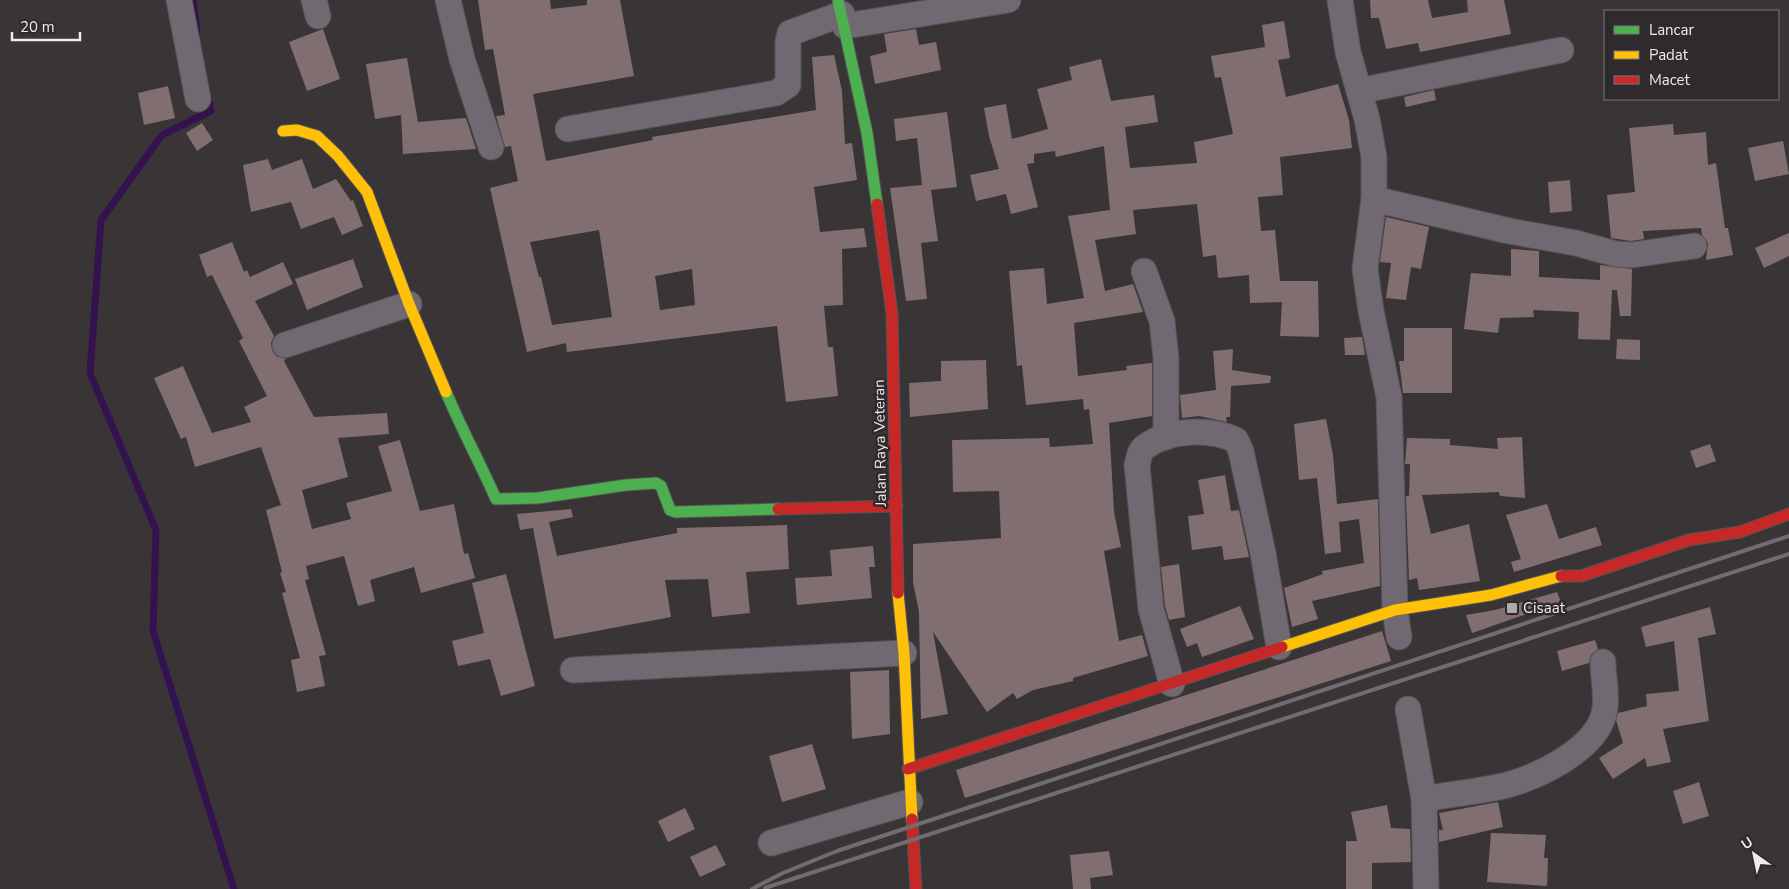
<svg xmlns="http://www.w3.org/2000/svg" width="1789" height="889" font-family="'Nunito Sans',sans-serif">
<rect width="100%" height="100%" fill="#393537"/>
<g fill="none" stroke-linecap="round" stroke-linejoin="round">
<g stroke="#341250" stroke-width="7">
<polyline points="193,0 197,32"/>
<polyline points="208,97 211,111 162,135 101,220 90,373 156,530 153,631 234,889"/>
</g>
</g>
<g fill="#816e71" fill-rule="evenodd">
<path d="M478,0H550L551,9L587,5V0H620L634,76L533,94L546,161L653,140L652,137L816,110L812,57L834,55L842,91L845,144L852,143L857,180L814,187L820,232L864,228L867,247L842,249L843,305L824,306L828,347H833L838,396L786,402L777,326L567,352L566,343L527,352L490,188L518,181L511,146L505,147L496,116L505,115L493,49L485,50ZM599,230L612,317L552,325L541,277H539L530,242ZM692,269L695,305L660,310L655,276Z"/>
<polygon points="1370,0 1428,0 1432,18 1468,12 1467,0 1504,0 1511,34 1420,52 1418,43 1386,49 1379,18 1371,18"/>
<polygon points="1284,21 1290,58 1278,60 1286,97 1338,84 1349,120 1352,148 1280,157 1283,195 1258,197 1261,231 1275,230 1280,281 1318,281 1319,337 1280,336 1282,302 1250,303 1249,275 1218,278 1216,255 1203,257 1197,204 1133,210 1136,234 1095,240 1105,291 1133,284 1143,312 1074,323 1078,376 1127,370 1126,366 1152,363 1152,416 1109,423 1114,512 1121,547 1104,551 1119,641 1142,635 1148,656 1073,678 1073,681 1033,690 1017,699 1013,693 987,712 933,632 948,714 921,719 919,612 913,582 913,544 1001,538 999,491 953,492 952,440 1049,438 1050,447 1093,444 1089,409 1084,410 1083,399 1026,405 1022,365 1017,366 1009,271 1044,268 1047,304 1084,298 1068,216 1110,210 1104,146 1056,157 1055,151 1034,154 1034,163 1027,164 1038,207 1011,214 1006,194 976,201 970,175 999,169 989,136 984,108 1006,104 1012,139 1048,129 1037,89 1072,80 1069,67 1101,59 1111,101 1154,95 1158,122 1125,127 1130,168 1197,163 1194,142 1233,134 1221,77 1215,78 1211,56 1265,47 1262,25"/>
<polygon points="323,29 340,79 307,91 289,42"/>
<polygon points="916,29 919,45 936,42 941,70 875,84 870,56 887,52 884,34"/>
<polygon points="407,58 418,122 466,118 476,149 403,154 401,115 375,119 366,64"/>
<polygon points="168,86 175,118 144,125 138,93"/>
<polygon points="1434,90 1436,100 1406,107 1404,97"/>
<polygon points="947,112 957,187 931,190 938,241 921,243 927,299 906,301 890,188 922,185 917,138 896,141 894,119"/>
<polygon points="202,123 213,140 197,151 186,133"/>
<polygon points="1673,124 1674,135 1706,132 1708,165 1716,163 1725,228 1728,228 1733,255 1706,260 1708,243 1702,235 1701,228 1643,231 1644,239 1631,241 1611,238 1607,195 1635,192 1629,128"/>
<polygon points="1783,141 1789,174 1755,181 1748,148"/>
<polygon points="268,159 272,170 302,159 313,189 336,179 351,201 353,200 363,226 342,235 334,217 301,229 291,202 251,212 243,165"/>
<polygon points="1570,180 1572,211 1550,213 1548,182"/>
<polygon points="1386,217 1429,227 1421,269 1411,267 1406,300 1386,298 1391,263 1380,262"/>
<polygon points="1789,233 1789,256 1764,268 1755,248"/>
<polygon points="232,242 244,272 247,270 250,277 283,262 293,284 255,301 274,336 271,343 272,350 276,356 286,359 284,361 314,417 387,413 389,434 338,438 348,477 302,490 312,529 351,519 346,503 392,491 378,446 400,440 420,511 454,504 464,554 468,553 475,578 421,593 414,567 370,580 375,601 358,606 344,556 306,566 309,579 305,580 326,655 319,656 325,686 297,692 291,660 300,658 282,593 286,592 280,573 282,572 266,510 281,505 261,447 195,467 186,437 181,439 154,378 183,366 212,433 251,422 244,407 267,396 239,341 243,338 212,275 207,277 199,255"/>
<polygon points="1511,249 1539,251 1539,277 1600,280 1600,265 1632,269 1631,316 1620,316 1617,290 1612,290 1610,340 1578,339 1579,312 1533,310 1534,317 1500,318 1498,333 1464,329 1471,273 1511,276"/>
<polygon points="353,259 363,287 307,310 295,279"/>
<polygon points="1404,328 1452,328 1452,393 1403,393 1399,361 1404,361"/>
<polygon points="1362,337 1365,355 1345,355 1344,338"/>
<polygon points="1617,339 1640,340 1640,360 1616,359"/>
<polygon points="1233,349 1232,370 1271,376 1270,383 1231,386 1230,417 1226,417 1227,422 1199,416 1182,418 1180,395 1216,390 1213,351"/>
<polygon points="986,360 988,409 910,417 909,383 941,381 941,361"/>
<polygon points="1326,419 1333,455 1337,504 1378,499 1380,586 1312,601 1318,619 1292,627 1284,588 1323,574 1322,571 1364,563 1359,519 1339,522 1341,552 1325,554 1317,478 1299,480 1294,424"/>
<polygon points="1522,437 1525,498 1500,496 1499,492 1422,495 1431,534 1469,524 1480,581 1419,590 1417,578 1409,580 1406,496 1412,495 1409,495 1410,464 1405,464 1407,438 1450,439 1450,445 1498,449 1497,438"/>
<polygon points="1710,444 1716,461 1696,468 1690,451"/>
<polygon points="1225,475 1231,511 1239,510 1249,557 1224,560 1222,546 1192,550 1188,516 1204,514 1198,480"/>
<polygon points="1547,504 1559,539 1596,527 1602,545 1514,572 1511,562 1521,559 1506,515"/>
<polygon points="571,509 573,517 549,522 557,556 677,533 677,528 787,525 789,569 746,572 750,613 712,617 708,579 665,580 671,617 554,639 533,528 520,530 517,514"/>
<polygon points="873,546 875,567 869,567 872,598 797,605 795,578 832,576 830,550"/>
<polygon points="1179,564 1185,617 1169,620 1165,606 1161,567"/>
<polygon points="506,574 535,686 501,696 490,659 458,666 452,641 484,633 472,583"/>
<polygon points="1557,592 1561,602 1472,633 1466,615 1495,610"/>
<polygon points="1240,606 1254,639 1202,657 1197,643 1187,647 1180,629"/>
<polygon points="1710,607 1716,634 1698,638 1709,721 1663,729 1671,762 1647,767 1645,758 1613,779 1599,758 1623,743 1616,720 1618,713 1647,706 1646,694 1679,691 1674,641 1646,647 1641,627"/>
<polygon points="1382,631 1391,661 965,798 956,770"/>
<polygon points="1595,640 1598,649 1591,655 1589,663 1562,671 1557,651"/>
<polygon points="889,670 890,734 852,739 850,672"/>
<polygon points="812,744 826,789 782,802 769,756"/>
<polygon points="1699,782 1709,816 1683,824 1673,791"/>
<polygon points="1498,802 1503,827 1439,842 1439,830 1443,830 1439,813"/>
<polygon points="1387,805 1391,828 1410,829 1411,862 1372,863 1372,889 1346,889 1346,841 1357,841 1351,812"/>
<polygon points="685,808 695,829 668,842 658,821"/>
<polygon points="1491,833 1546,835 1544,858 1548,858 1547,886 1487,882"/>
<polygon points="716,845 726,865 700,877 690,857"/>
<polygon points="1109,851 1113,875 1090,878 1091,889 1073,889 1070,855"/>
</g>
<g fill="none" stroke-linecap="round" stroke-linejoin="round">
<g stroke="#555354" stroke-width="27">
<g id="street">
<polyline points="179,0 198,99"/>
<polyline points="314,0 318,16"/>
<polyline points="448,0 462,59 491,147"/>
<polyline points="1340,0 1348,52 1367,119 1374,157 1374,199 1365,269 1371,311 1389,397 1395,610 1399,637"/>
<polyline points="845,26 1008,0"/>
<polyline points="1359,91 1561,50"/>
<polyline points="568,129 776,93 788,85 788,42 790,33 842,14"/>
<polyline points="1374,199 1509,231 1576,243 1616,254 1632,255 1694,246"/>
<polyline points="1144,271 1162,321 1166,358 1166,437"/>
<polyline points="285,345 409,304"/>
<polyline points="573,670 904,653"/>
<path d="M1172,684L1151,609L1137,465C1139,459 1139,451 1145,447C1168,429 1210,428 1236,440L1241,451L1263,553L1279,647"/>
<polyline points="1408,709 1424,799 1426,889"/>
<path d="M1424,799C1450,794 1477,792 1503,786C1538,778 1601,747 1605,708C1607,693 1603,676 1603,662"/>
<polyline points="771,843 910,802"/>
</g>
</g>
<g stroke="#555354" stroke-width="13">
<g id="fast">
<polyline points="838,0 867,133 877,204"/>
<path d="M446,392C461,428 480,463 496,499L538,498L626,485L656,483L661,486L670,510L675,512L778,509"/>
</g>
</g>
<g stroke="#555354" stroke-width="13">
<g id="slow">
<polyline points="283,131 297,130 317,136 338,156 367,192 409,304 446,392"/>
<polyline points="898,593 904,653 912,819"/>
<polyline points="1282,647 1395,610 1491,595 1561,576"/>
</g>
</g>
<g stroke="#555354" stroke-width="13">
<g id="jam">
<polyline points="877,204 892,314 898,593"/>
<polyline points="778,509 897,506"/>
<polyline points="1561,576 1581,576 1689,540 1740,532 1789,514"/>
<polyline points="908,769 1282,647"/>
<polyline points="912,819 916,889"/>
</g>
</g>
<use href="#street" stroke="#716971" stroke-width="25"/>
<use href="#fast" stroke="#4caf50" stroke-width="11"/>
<use href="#slow" stroke="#ffc107" stroke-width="11"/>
<use href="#jam" stroke="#c62828" stroke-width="11"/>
<g stroke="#716c71" stroke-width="4">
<polyline points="765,888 1789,554"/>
<polyline points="752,889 783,873 837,851 1789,536"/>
</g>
</g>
<rect fill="#afabad" stroke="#2f2a2c" stroke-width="2" x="1506" y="602" width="12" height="12" rx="2.5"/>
<g text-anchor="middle" stroke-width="5" stroke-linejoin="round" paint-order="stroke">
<g font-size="15" fill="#efebec" stroke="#2f2a2c">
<text transform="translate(880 443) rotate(-91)" y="5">Jalan Raya Veteran</text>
</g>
<g font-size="15" fill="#efebec" stroke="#2f2a2c" text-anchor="start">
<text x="1523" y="613">Cisaat</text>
</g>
</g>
<rect x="1604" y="10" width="175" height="90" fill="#2f2a2c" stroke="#7c7779"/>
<rect x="1614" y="26" width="25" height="8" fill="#4caf50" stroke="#7c7779"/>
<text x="1649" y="35" font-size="15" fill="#efebec">Lancar</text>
<rect x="1614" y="51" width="25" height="8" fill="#ffc107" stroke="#7c7779"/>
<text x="1649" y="60" font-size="15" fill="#efebec">Padat</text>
<rect x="1614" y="76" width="25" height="8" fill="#c62828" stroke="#7c7779"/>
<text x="1649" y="85" font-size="15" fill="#efebec">Macet</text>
<g transform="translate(1754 854) rotate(327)" stroke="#2f2a2c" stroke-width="4" paint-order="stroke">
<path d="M0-4L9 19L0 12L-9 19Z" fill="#efebec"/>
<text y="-8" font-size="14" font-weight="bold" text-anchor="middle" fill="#efebec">U</text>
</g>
<path d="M12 32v8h68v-8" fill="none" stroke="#efebec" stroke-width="2.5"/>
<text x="20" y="32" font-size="15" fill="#efebec" stroke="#2f2a2c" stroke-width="4" paint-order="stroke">20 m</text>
</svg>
